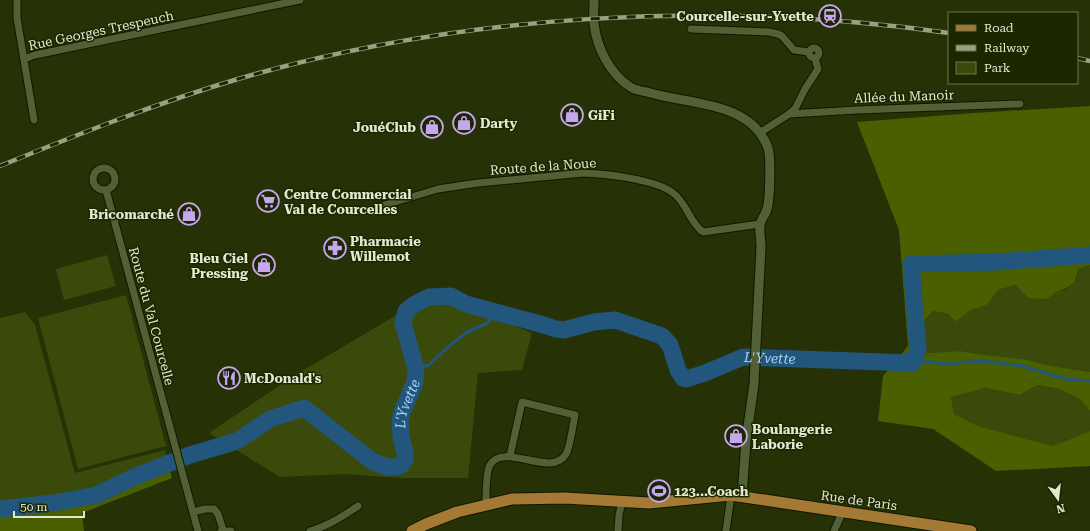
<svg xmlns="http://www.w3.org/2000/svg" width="1090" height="531" font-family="'Roboto Serif',serif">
<rect width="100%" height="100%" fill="#263105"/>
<g fill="#3a4a0b">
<polygon points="107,255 116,286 64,300 56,269"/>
<polygon points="1090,265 1090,372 1052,366 1023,359 977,354 961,351 927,353 923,346 923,322 933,311 949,314 955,322 971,310 987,305 998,290 1015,285 1022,291 1047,298 1056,291 1066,289 1077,278 1078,269"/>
<polygon points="126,295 166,446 78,469 38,318"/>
<polygon points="455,300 532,333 522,370 478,373 468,478 402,478 345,474 280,477 209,433 292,377 410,307"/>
<polygon points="25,312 35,325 75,473 165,450 167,461 88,489 17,499 0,500 0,318"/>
<polygon points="1038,385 1059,389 1080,399 1090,411 1090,431 1053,446 978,426 954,414 951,397 986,388 1019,395"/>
</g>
<g fill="#4a5f00">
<path d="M1090,106V265L1078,269C1076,284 1072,286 1058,291C1054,292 1052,296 1048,298C1043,300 1034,298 1029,298L1015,285L998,290L987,305L971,310L955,322L949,314L933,311L923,322V345L927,353L961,351L977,354L1023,359L1052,366L1090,372V411L1080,399L1059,389L1038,385L1019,395L986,388L951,397L954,414L978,426L1053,446L1090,431V466L996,471L933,429L878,421L883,376L908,346L899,230L857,122L974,113Z"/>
<polygon points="167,461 172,478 82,513 84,531 0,531 0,500 17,499 88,489"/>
</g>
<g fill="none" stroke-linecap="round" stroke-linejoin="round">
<g stroke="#22567c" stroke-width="3">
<polyline points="913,363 924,361 945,364 982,361 1022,366 1066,379 1090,381"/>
<polyline points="416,369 429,365 448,347 467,332 486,324 491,319 494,312"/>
</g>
<path stroke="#22567c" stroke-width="17" id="s1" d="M0,509L53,503L97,495L134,477L190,455L237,441L270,419L304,408L372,461L387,467H396L402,465L405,459V453L401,436L400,421L402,412L415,382L416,369L403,323L406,311L415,304L429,297L451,296L466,304L544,325L556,329L564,330L594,322L615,320L662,336L670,345L678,370L683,378L686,379L705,373L743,357L913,363L918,349L911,264L996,262L1090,255"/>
<g stroke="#101800" stroke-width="9">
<g id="minor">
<polyline points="17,0 17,18 34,120"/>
<polyline points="691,29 769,32 778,34 782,36 794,50 809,52"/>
<circle cx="814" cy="53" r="5"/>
<polyline points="24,59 35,55 300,0"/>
<polyline points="789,114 857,110 1020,104"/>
<polyline points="761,132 789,114 795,109 805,89 818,69 815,58"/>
<circle cx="104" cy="179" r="11"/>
<polyline points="106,190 198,531"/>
<path d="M378,207L438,189L478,183L583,173C606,174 655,179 673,193C687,203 689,222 703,232L760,224"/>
<path d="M486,505C486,496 486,471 490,465C504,441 552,479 566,454C570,448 573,424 575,415L522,402L510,456"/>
<polyline points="193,512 205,509 214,509 218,514 223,530"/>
<polyline points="221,531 231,531"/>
<path d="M310,531C328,526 343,516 358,506"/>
<polyline points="618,531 619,515 622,502"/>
<polyline points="726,531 731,495"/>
<polyline points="834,531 843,511"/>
</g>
</g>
<g stroke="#101800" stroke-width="11">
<path id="tertiary" d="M594,0C594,8 593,17 594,24C597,48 610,75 632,88C636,90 642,91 647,92C687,105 751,100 768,148C771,156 770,200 767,209C766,214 761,219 760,225C759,232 761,240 761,247L754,384L746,441L742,496"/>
</g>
<g stroke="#101800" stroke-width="13">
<polyline id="primary" points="412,531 426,524 457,512 512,499 565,498 649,503 731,495 971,531"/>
</g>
<use href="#minor" stroke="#526035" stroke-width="7"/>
<use href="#tertiary" stroke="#526035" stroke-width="9"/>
<use href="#primary" stroke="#a37934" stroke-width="11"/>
<g stroke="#98a182" stroke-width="4.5">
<g id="rail">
<polyline points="1077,58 1090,61"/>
<path d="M0,166C79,134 157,103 238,79C465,13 716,0 949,33"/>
</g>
</g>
<use href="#rail" stroke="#1c2700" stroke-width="3" stroke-dasharray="9" stroke-linecap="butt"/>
</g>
<defs>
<g id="station-ring" transform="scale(1.15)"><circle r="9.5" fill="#1c2700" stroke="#c6a6f0" stroke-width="1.5"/><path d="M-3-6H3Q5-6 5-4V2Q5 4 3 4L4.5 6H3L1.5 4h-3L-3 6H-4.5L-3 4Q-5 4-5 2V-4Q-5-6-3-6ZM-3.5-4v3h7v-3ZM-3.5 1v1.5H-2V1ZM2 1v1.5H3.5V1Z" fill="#c6a6f0"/></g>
<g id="shop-ring" transform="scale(1.15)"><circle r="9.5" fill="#1c2700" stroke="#c6a6f0" stroke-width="1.5"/><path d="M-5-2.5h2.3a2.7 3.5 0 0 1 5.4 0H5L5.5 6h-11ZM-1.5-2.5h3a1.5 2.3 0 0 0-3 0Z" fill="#c6a6f0"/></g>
<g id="supermarket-ring" transform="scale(1.15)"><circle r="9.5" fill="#1c2700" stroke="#c6a6f0" stroke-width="1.5"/><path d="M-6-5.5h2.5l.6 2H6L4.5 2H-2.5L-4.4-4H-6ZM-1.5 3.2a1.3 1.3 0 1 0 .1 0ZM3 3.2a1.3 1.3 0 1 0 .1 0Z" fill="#c6a6f0"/></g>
<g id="pharmacy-ring" transform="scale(1.15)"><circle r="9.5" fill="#1c2700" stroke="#c6a6f0" stroke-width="1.5"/><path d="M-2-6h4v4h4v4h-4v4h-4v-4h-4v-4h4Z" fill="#c6a6f0"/></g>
<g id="restaurant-ring" transform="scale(1.15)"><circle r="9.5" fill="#1c2700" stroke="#c6a6f0" stroke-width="1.5"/><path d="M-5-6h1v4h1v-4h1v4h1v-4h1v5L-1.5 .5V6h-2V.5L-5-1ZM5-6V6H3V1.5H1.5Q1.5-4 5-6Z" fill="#c6a6f0"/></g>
<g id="stadium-ring" transform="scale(1.15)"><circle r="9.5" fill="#1c2700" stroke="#c6a6f0" stroke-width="1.5"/><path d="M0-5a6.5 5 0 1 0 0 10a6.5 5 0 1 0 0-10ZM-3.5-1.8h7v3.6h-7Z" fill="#c6a6f0"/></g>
</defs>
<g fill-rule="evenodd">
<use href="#station-ring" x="830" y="16"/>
<use href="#shop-ring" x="572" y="115"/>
<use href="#shop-ring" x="464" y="123"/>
<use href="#shop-ring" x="432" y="127"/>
<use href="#supermarket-ring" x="268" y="201"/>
<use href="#shop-ring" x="189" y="214"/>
<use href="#pharmacy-ring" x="335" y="248"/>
<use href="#shop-ring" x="264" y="265"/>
<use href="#restaurant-ring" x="229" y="378"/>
<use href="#shop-ring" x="736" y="436"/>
<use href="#stadium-ring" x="659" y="491"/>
</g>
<g text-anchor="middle" stroke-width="3" stroke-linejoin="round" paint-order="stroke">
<g font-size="13" font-weight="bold" fill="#e0e9d1" stroke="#1c2700" text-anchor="start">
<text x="814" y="21" text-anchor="end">Courcelle-sur-Yvette</text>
<text x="588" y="120">GiFi</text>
<text x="480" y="128">Darty</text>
<text x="416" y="132" text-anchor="end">JouéClub</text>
<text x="284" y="199">Centre Commercial<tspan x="284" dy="15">Val de Courcelles</tspan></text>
<text x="174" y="219" text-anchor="end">Bricomarché</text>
<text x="350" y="246">Pharmacie<tspan x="350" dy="15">Willemot</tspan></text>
<text x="248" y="263" text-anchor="end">Bleu Ciel<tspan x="248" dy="15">Pressing</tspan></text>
<text x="244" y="383">McDonald's</text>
<text x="752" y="434">Boulangerie<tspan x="752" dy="15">Laborie</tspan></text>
<text x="674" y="496">123...Coach</text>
</g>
<g font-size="13" fill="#e0e9d1" stroke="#1c2700">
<text transform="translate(101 30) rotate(-12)" y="5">Rue Georges Trespeuch</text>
<text transform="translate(904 96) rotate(-2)" y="5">Allée du Manoir</text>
<text transform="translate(543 166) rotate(-4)" y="5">Route de la Noue</text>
<text transform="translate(152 316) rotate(75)" y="5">Route du Val Courcelle</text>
<text transform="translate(859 500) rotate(8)" y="5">Rue de Paris</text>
</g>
<g font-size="14" font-style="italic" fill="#a8d4f7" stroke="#1c2700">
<text dy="5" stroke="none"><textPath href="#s1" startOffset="1010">L'Yvette</textPath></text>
<text dy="5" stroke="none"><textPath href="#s1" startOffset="505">L'Yvette</textPath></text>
</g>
</g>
<rect x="948" y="12" width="130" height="72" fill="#1c2700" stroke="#6a7554"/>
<rect x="956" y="25" width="20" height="6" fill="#a37934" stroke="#6a7554"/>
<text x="984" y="32" font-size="12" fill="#e0e9d1">Road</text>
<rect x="956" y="45" width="20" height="6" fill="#98a182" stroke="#6a7554"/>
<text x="984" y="52" font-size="12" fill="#e0e9d1">Railway</text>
<rect x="956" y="62" width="20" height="12" fill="#3a4a0b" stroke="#6a7554"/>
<text x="984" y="72" font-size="12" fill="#e0e9d1">Park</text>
<g transform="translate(1058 499) rotate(165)" stroke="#1c2700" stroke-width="3" paint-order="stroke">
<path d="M0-3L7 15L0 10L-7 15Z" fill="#e0e9d1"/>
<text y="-6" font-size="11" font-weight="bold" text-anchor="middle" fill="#e0e9d1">N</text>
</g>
<path d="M14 511v6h70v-6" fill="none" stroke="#e0e9d1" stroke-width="2"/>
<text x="20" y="511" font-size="12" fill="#e0e9d1" stroke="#1c2700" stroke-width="3" paint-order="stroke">50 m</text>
</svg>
